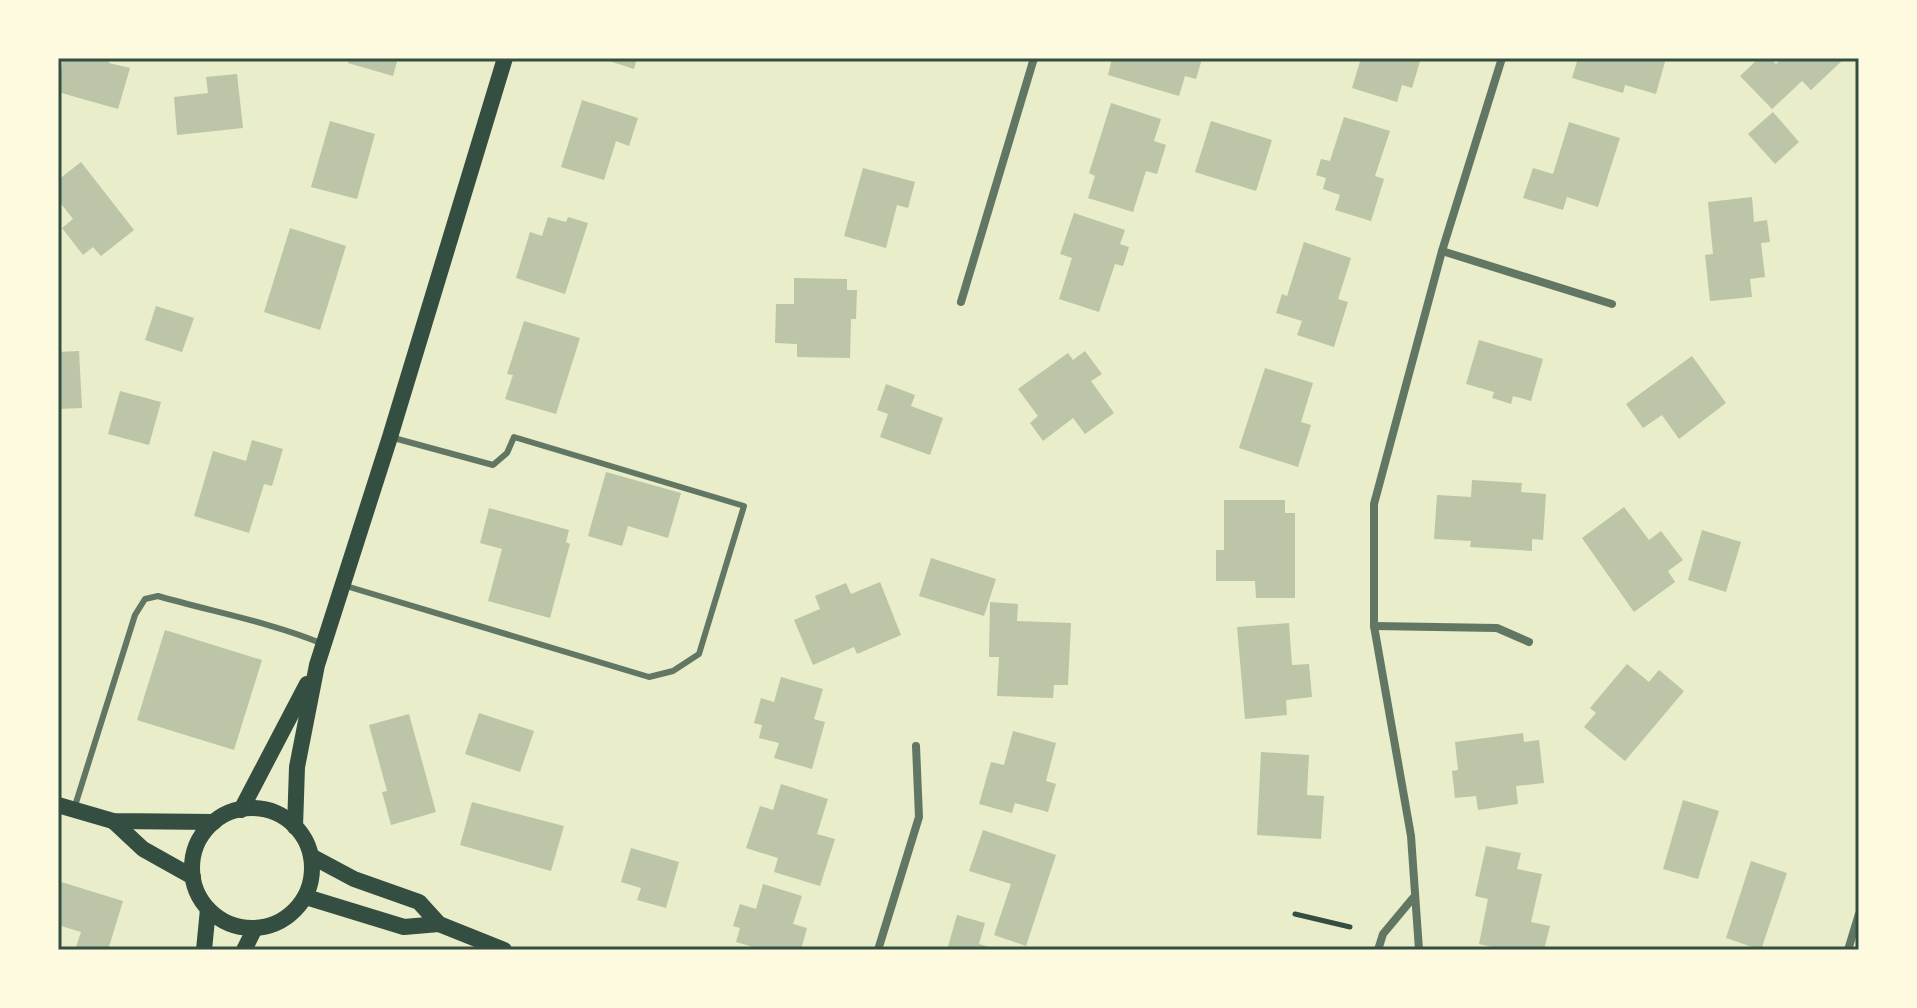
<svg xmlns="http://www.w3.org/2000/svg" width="1917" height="1008" font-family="'Zilla Slab',serif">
<rect width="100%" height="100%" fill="#e9edc9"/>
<g fill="#bcc5a7">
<polygon points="63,58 110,58 109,63 130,68 118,109 58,92"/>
<polygon points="349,58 398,58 393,76 348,63"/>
<polygon points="600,58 637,58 634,69"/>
<polygon points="1112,58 1198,58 1202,59 1196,79 1185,76 1179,96 1108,75"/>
<polygon points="1361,58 1421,58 1412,88 1402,85 1397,102 1352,88"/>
<polygon points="1578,58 1666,58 1656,94 1625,85 1623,93 1572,78"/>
<polygon points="1759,58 1770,58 1776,64 1782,58 1845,58 1811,90 1802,81 1772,109 1740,76"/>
<polygon points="237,74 243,128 177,135 174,97 208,93 206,77"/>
<polygon points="582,100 638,118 629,146 616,141 604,180 561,167"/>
<polygon points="1111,103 1161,119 1154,141 1166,145 1157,174 1146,171 1133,212 1088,198 1095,176 1089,173"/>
<polygon points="1773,112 1799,142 1775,164 1748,134"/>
<polygon points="1344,117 1390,131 1375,176 1384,179 1371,221 1335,210 1340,195 1323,189 1326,178 1316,175 1321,159 1330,161"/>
<polygon points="330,121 375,134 357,199 311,187"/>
<polygon points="1211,121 1272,140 1256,191 1195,172"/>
<polygon points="1569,122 1620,138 1598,207 1567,197 1563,210 1523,198 1533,168 1553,174"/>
<polygon points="81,162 134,230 101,256 93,247 83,255 62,228 73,219 58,200 58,180"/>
<polygon points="863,168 915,182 908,208 897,205 886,248 844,236"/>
<polygon points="1752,197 1754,222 1767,220 1770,242 1761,243 1765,277 1750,279 1752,297 1710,301 1705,255 1713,254 1708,202"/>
<polygon points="1074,213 1125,230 1120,244 1129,247 1123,266 1115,264 1099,312 1059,299 1072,258 1060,254"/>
<polygon points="548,217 566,222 568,217 588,223 565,294 516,278 530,232 542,236"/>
<polygon points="290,228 346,246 320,330 264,312"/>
<polygon points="1304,242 1351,258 1338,299 1348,302 1334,347 1297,335 1302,321 1276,313 1282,294 1287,296"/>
<polygon points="794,278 847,279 847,290 857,290 856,319 851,319 850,358 797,357 797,344 775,343 776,304 794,304"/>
<polygon points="156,306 194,318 182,352 145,340"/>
<polygon points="524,321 580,338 556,414 505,399 513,375 507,374"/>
<polygon points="1479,340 1543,359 1531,401 1513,396 1511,404 1492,398 1494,392 1466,384"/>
<polygon points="79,351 82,408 58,409 58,352"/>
<polygon points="1085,351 1102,374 1091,381 1114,413 1085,434 1073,418 1043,441 1030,423 1038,416 1018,389 1068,353 1073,360"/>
<polygon points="1692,356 1726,403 1679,439 1662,415 1643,428 1626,404"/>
<polygon points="1265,368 1313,383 1301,422 1311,425 1298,467 1239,448"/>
<polygon points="886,384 915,395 911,406 943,418 930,455 880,437 888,414 877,410"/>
<polygon points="120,391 161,402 149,445 108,434"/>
<polygon points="252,440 283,449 272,486 264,484 249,533 194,516 213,451 246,461"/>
<polygon points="606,472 681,493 668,538 628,526 622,546 588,536"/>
<polygon points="1472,480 1522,483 1521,492 1546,494 1543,540 1532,539 1532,551 1470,547 1471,541 1434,539 1437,495 1471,497"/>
<polygon points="1224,500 1285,500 1285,513 1295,513 1295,598 1256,598 1255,581 1216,581 1216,550 1224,550"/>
<polygon points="1624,507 1649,540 1661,531 1683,560 1668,571 1675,582 1634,612 1582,538"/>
<polygon points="489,508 569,530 566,542 570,544 550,618 488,601 502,549 480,543"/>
<polygon points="1702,530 1741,542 1726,592 1688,580"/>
<polygon points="931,558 996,579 984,616 919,596"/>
<polygon points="880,582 901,635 857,654 854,647 813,665 794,620 820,609 815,596 846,583 851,594"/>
<polygon points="990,602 1018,604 1017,621 1071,623 1068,685 1054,685 1053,698 997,696 999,657 989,657"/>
<polygon points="1289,623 1292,665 1309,664 1312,697 1286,700 1287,715 1245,719 1237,627"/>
<polygon points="165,630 262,660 234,750 137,720"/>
<polygon points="1627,664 1649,682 1659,670 1684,691 1625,761 1584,727 1596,713 1590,708"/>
<polygon points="781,677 823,689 814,719 825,722 812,769 774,758 779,743 759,738 762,725 754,723 761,698 774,702"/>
<polygon points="479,713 534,731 520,772 465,754"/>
<polygon points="409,714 436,812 391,825 382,792 387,791 369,725"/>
<polygon points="1013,731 1056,743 1046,781 1056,784 1048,812 1015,803 1012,813 979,804 991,762 1004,765"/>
<polygon points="1523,733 1524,742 1539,740 1544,783 1516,786 1518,804 1478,810 1476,796 1455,798 1452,771 1458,770 1455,742"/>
<polygon points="1261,752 1309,755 1307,795 1324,796 1321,839 1257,835"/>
<polygon points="781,784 828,799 817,834 835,839 820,886 774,872 778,858 746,848 760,806 773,810"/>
<polygon points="1683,800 1719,811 1698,879 1663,869"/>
<polygon points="472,802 564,826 551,871 460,845"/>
<polygon points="983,830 1056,855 1026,946 994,935 1011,884 969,871"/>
<polygon points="1486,846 1521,853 1517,869 1542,874 1531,922 1550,926 1544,950 1505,950 1479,944 1488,899 1475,896"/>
<polygon points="631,848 679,862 666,908 637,900 641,888 621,882"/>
<polygon points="1751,861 1787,873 1761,950 1726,938"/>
<polygon points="58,881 123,901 108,950 75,950 81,932 58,925"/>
<polygon points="763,884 802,896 793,924 807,928 801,950 763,950 736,942 740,928 733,926 740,904 756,909"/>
<polygon points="957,915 985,923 979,944 990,947 989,950 947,950"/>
</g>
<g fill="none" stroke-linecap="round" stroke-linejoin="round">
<polyline stroke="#344e41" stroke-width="5" points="1295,914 1350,927"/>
<g stroke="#617663" stroke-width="6">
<polyline points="346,586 649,677 673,671 699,654 744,506 514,437 507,453 493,465 390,437"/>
<path d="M74,809L135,615L145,599L158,596C213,612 270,622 323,644"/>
</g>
<g stroke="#617663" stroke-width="8">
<polyline points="1442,251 1612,304"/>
<polyline points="961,302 1034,58"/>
<polyline points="1374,626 1497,628 1529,642"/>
<polyline points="878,950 919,817 916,746"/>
<polyline points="1378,950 1383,934 1413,898"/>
<polyline points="1419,950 1411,836 1374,626 1374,504 1442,251 1502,58"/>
<polyline points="1848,950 1859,914"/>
</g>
<g stroke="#344e41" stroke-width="16">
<polyline points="58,805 113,821 214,822"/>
<circle cx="252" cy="868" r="60"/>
<polyline points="241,810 307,684"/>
<polyline points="113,821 143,849 193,877"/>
<polyline points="295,827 297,767 317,665 390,437 505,58"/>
<polyline points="311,856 354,879 419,902 439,924 504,950"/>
<polyline points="306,897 404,927 439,924"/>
<polyline points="204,950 208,909"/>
<polyline points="244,950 255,928"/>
</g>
</g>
<rect width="1917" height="1008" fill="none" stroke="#fefae0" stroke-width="120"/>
<rect x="60" y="60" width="1797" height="888" fill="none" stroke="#344e41" stroke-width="3"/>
</svg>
